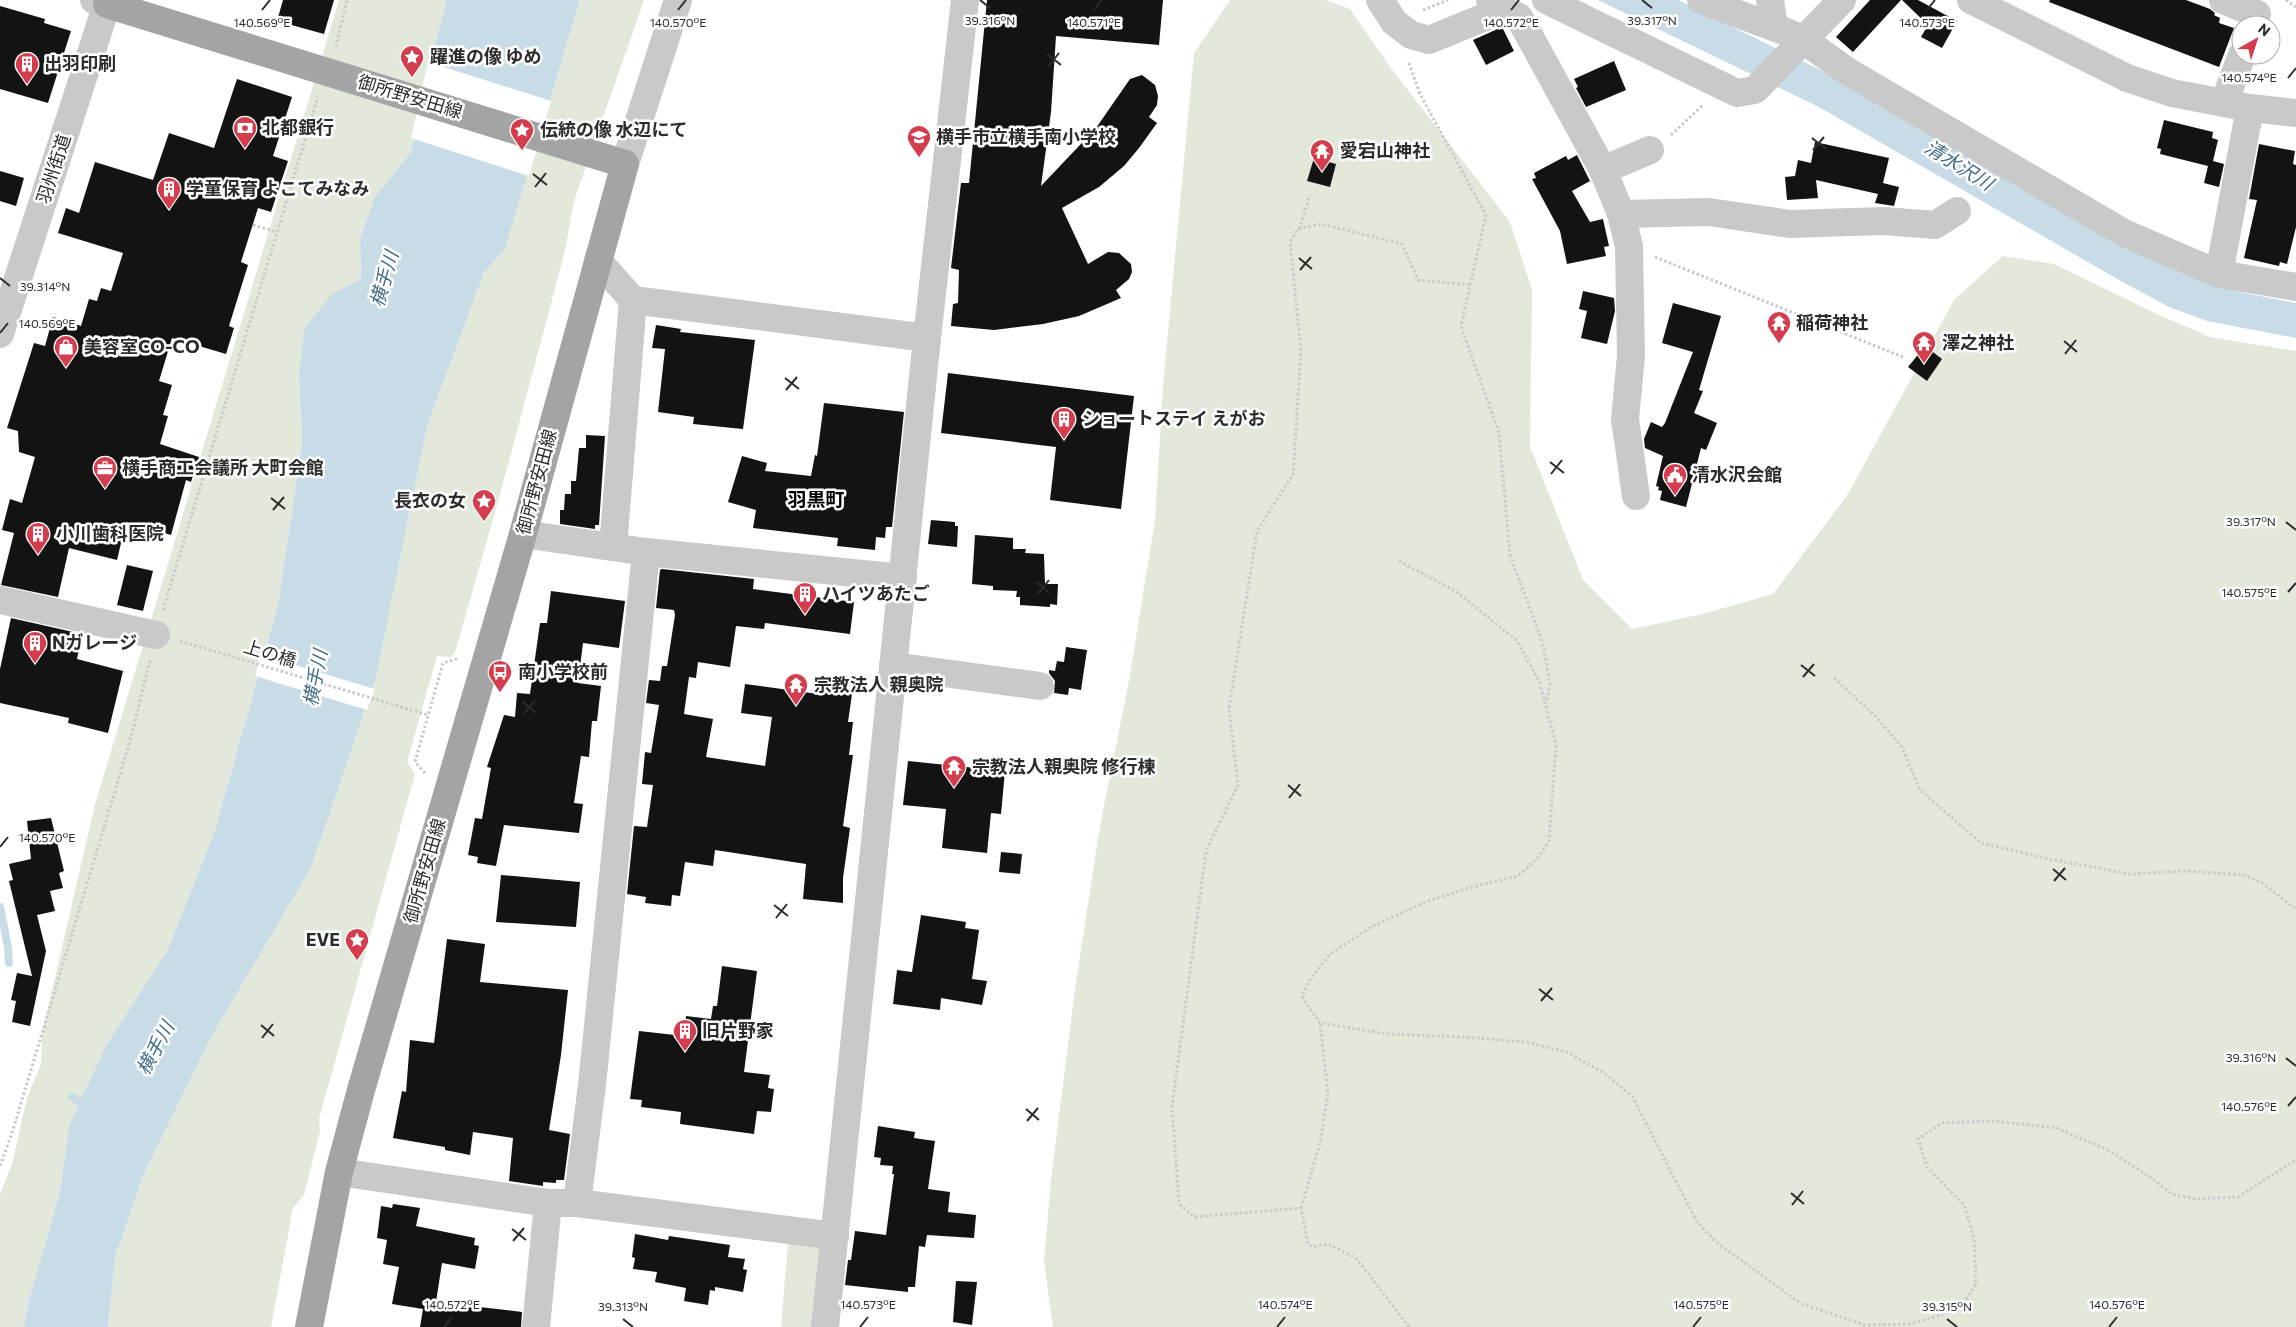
<svg xmlns="http://www.w3.org/2000/svg" width="2296" height="1327" font-family="Commissioner,'Noto Sans JP',sans-serif">
<rect width="100%" height="100%" fill="#fff"/>
<g fill="#e2e8da">
<polygon points="339,0 447,0 433,50 411,152 375,197 360,238 361,279 332,294 299,373 302,443 278,605 215,830 168,951 105,1047 69,1126 60,1192 28,1303 24,1327 0,1327 0,1194 12,1164 27,1098 41,1064 42,1034 95,804"/>
<polygon points="580,0 644,0 575,198 563,259 502,487 455,653 451,657 437,656 407,762 415,774 319,1119 320,1131 304,1195 293,1208 271,1327 108,1327 115,1257 143,1176 210,1039 311,868 376,678 427,426 484,273 505,249"/>
<polygon points="1230,0 1326,0 1350,9 1390,67 1510,222 1532,290 1530,446 1583,580 1632,629 1703,614 1773,594 1848,494 1954,300 2003,256 2054,264 2161,316 2210,337 2296,351 2296,1327 1053,1327 1044,1262 1051,1179 1075,989 1100,826 1129,681 1155,520 1163,386 1194,53"/>
<polygon points="788,1242 821,1245 814,1327 781,1327"/>
</g>
<g fill="#c8dce7">
<polygon points="447,0 580,0 505,249 484,273 427,426 376,678 311,868 210,1039 143,1176 115,1257 108,1327 24,1327 28,1303 60,1192 69,1126 105,1047 168,950 215,830 278,605 302,443 299,373 305,328 332,294 361,279 360,238 375,197 411,152 433,50"/>
<polygon points="1598,0 1678,0 1853,86 2069,213 2122,247 2201,280 2239,292 2296,303 2296,338 2207,321 2169,307 2119,280 1819,107"/>
</g>
<g fill="#fff">
<polygon points="428,62 551,101 529,176 411,138"/>
<polygon points="261,655 375,689 367,710 255,676"/>
</g>
<g fill="none" stroke-linecap="round" stroke-linejoin="round">
<g stroke="#c8dce7" stroke-width="8">
<polyline points="0,907 8,947 9,963"/>
<polyline points="72,1097 88,1106"/>
</g>
</g>
<g fill="#131313">
<polygon points="283,0 334,0 324,34 277,21"/>
<polygon points="987,0 1163,0 1159,45 1056,36 1051,112 1041,186 1096,128 1130,79 1142,75 1155,85 1158,96 1157,105 1149,117 1157,123 1139,148 1124,166 1099,187 1062,208 1088,264 1108,252 1119,253 1131,264 1132,272 1129,279 1116,290 1121,298 1079,316 1043,324 994,330 951,326 953,304 958,303 959,270 951,268 961,183 969,183"/>
<polygon points="1870,0 1901,0 1853,52 1836,37"/>
<polygon points="1902,0 1918,0 1957,21 1942,48 1921,37 1928,25"/>
<polygon points="2050,0 2186,0 2210,9 2215,13 2214,15 2220,18 2219,23 2234,28 2219,67 2049,2"/>
<polygon points="0,6 45,19 44,23 71,31 48,103 0,89"/>
<polygon points="1502,27 1514,51 1486,65 1473,40"/>
<polygon points="1614,61 1626,90 1586,107 1576,88 1578,87 1574,79"/>
<polygon points="237,79 292,97 273,156 288,161 271,212 258,208 241,262 248,265 229,326 234,328 226,354 172,338 159,381 172,385 163,415 168,416 160,444 199,457 191,482 186,480 171,535 126,522 117,560 69,548 58,597 1,585 14,533 2,530 10,499 22,503 35,457 19,452 18,431 7,428 34,343 45,346 53,317 81,326 89,299 97,301 101,288 111,291 123,253 58,233 66,208 79,213 95,162 153,180 169,133 214,148"/>
<polygon points="2164,120 2213,132 2212,138 2218,140 2213,161 2224,164 2219,187 2204,183 2208,166 2160,154 2161,149 2157,148"/>
<polygon points="1815,142 1889,158 1883,183 1899,187 1894,206 1875,203 1878,194 1816,180 1818,198 1787,200 1785,177 1795,176 1798,160 1811,163"/>
<polygon points="2259,144 2295,151 2293,164 2296,165 2296,227 2287,264 2280,262 2279,266 2244,258 2257,200 2249,199"/>
<polygon points="1577,155 1590,181 1572,191 1590,222 1603,219 1609,246 1604,247 1606,256 1567,264 1560,231 1532,179 1536,178 1534,173 1566,156 1568,160"/>
<polygon points="1314,158 1336,164 1330,187 1307,181"/>
<polygon points="0,171 24,178 16,206 0,201"/>
<polygon points="1583,291 1614,298 1615,311 1607,344 1581,338 1587,311 1579,309"/>
<polygon points="1673,303 1721,316 1699,390 1703,391 1694,413 1717,423 1706,450 1701,448 1686,507 1660,500 1662,491 1658,490 1659,487 1656,486 1663,456 1645,448 1644,439 1651,422 1662,427 1665,423 1693,352 1662,343"/>
<polygon points="656,325 681,329 680,332 755,340 743,429 693,424 694,417 658,412 665,349 652,348"/>
<polygon points="1925,346 1942,359 1927,381 1908,367"/>
<polygon points="948,373 1134,396 1121,509 1050,500 1056,447 941,433"/>
<polygon points="824,403 904,412 892,527 886,527 885,538 876,537 875,550 837,546 838,538 753,528 756,510 728,502 742,456 767,463 765,471 811,476 815,455 817,456"/>
<polygon points="586,435 605,436 599,525 595,525 595,529 560,524 560,510 564,510 565,494 571,494 571,481 576,481 579,448 586,448"/>
<polygon points="931,520 955,522 955,526 958,526 957,547 928,544"/>
<polygon points="975,535 1013,538 1013,549 1026,549 1025,553 1044,554 1045,584 1058,584 1057,605 1050,604 1050,607 1020,605 1020,597 1016,597 1017,591 993,590 993,586 972,584"/>
<polygon points="127,565 153,571 143,611 117,605"/>
<polygon points="662,569 754,579 753,589 854,602 850,634 765,623 764,629 736,626 730,667 698,662 696,678 689,677 684,714 713,719 706,757 765,766 772,717 741,713 745,684 818,694 818,689 825,689 825,685 849,689 848,694 852,694 848,722 853,722 849,755 853,755 843,826 850,828 843,878 843,903 803,899 806,864 715,850 713,866 685,862 680,896 672,895 671,906 645,903 646,897 627,894 634,826 647,827 653,785 642,784 645,752 651,753 659,705 646,703 649,680 660,681 662,666 667,666 675,615 674,610 656,608 660,570"/>
<polygon points="551,591 625,601 619,648 583,643 578,683 601,686 597,721 592,721 589,757 581,756 574,803 583,804 579,833 504,825 496,866 477,863 478,857 468,855 475,818 482,819 491,768 487,767 504,715 515,717 517,693 530,694 540,623 547,623"/>
<polygon points="11,618 82,634 77,659 123,671 108,733 68,723 69,718 0,703 0,669"/>
<polygon points="1066,647 1087,650 1081,690 1069,688 1068,695 1054,693 1055,681 1049,673 1049,670 1055,671 1057,661 1064,662"/>
<polygon points="908,761 1005,771 1001,814 991,813 987,853 942,848 946,809 903,805"/>
<polygon points="51,818 64,871 59,873 63,888 50,891 55,911 37,915 46,951 30,1026 12,1022 16,1001 11,1000 17,973 32,976 9,881 13,880 9,864 31,859 27,821"/>
<polygon points="1001,852 1022,854 1020,874 999,872"/>
<polygon points="501,875 580,882 576,927 496,922"/>
<polygon points="921,915 966,922 965,928 979,930 972,979 987,981 982,1005 941,998 940,1010 893,1004 897,970 912,972"/>
<polygon points="447,939 485,944 480,982 568,990 561,1055 549,1130 570,1134 564,1180 556,1180 556,1183 543,1182 543,1186 509,1181 513,1138 473,1132 470,1155 445,1150 445,1147 393,1138 402,1091 406,1092 410,1040 434,1043"/>
<polygon points="722,966 757,971 744,1072 770,1075 768,1088 774,1089 771,1112 757,1111 754,1134 680,1124 681,1112 641,1107 642,1100 630,1099 639,1031 684,1036 686,1016 711,1019 713,1006 717,1006"/>
<polygon points="878,1126 915,1132 914,1138 935,1141 928,1189 950,1192 948,1212 976,1215 974,1238 927,1235 925,1247 919,1246 915,1287 908,1287 908,1292 845,1285 848,1260 851,1260 855,1231 886,1235 894,1174 892,1174 893,1166 880,1165 881,1158 874,1157"/>
<polygon points="393,1204 420,1208 416,1226 475,1238 474,1245 479,1246 475,1269 442,1263 436,1302 522,1312 521,1327 420,1327 423,1309 392,1304 399,1267 383,1264 387,1240 377,1238 381,1206 392,1208"/>
<polygon points="635,1234 668,1240 669,1236 730,1245 728,1257 745,1259 743,1269 747,1270 743,1292 715,1287 715,1291 710,1290 708,1305 684,1301 686,1288 655,1282 657,1272 633,1269 635,1258 632,1257"/>
<polygon points="956,1281 977,1282 972,1325 953,1322"/>
</g>
<g fill="none" stroke-linecap="round" stroke-linejoin="round">
<g stroke="#c9c9c9" stroke-width="3" stroke-dasharray="2.5 2.5" stroke-linecap="butt">
<polyline points="2286,0 2296,7"/>
<polyline points="1423,10 1448,0"/>
<polyline points="336,47 347,0"/>
<polyline points="1409,63 1420,94 1486,215 1461,326 1499,433 1510,555 1543,644 1550,685 1546,703"/>
<polyline points="1671,135 1703,105"/>
<polyline points="253,225 277,232"/>
<polyline points="1299,229 1310,195"/>
<polyline points="1655,257 1903,357"/>
<polyline points="1399,561 1457,592 1517,641 1539,681 1556,744 1549,841 1537,859 1518,876 1472,887 1425,902 1371,927 1330,954 1309,981 1302,997 1320,1023 1387,1034 1463,1037 1526,1042 1567,1052 1604,1073 1632,1096 1697,1222 1716,1242 1800,1303 1865,1325 1910,1324 1941,1315 1961,1307 1976,1284 1974,1238 1964,1205 1927,1167 1918,1139 1942,1123 1992,1121 2057,1128 2110,1151 2153,1179 2172,1194 2196,1199 2238,1197 2296,1160"/>
<polyline points="163,610 318,97"/>
<polyline points="180,641 428,715"/>
<polyline points="1834,678 1873,714 1902,747 1920,790 1981,843 2049,859 2129,874 2186,871 2245,875 2262,883 2296,909"/>
<polyline points="425,773 415,762 443,663 459,658"/>
<polyline points="0,1166 12,1133 131,738 150,660"/>
<polyline points="1301,1208 1320,1143 1328,1093 1320,1023"/>
<polyline points="1409,1327 1356,1258 1328,1244 1313,1247 1308,1244 1301,1208 1195,1217 1179,1204 1172,1107 1206,851 1238,785 1229,708 1257,531 1293,475 1301,350 1290,242 1298,229 1321,224 1402,244 1418,280 1470,285"/>
</g>
<g stroke="#c9c9c9" stroke-width="28">
<polyline points="1380,0 1394,22 1411,35 1429,40 1502,10"/>
<polyline points="1490,0 1502,10 1519,17 1603,170 1621,214 1629,246 1631,356 1625,419 1636,496"/>
<polyline points="1546,0 1737,93 1755,90 1842,0"/>
<polyline points="1701,0 1789,33 1805,41 1847,71 2124,233 2219,274 2296,287"/>
<polyline points="1770,0 1774,27"/>
<polyline points="1971,0 2127,78 2172,93 2250,108 2296,113"/>
<polyline points="2223,0 2257,14 2253,25"/>
<polyline points="2224,103 2242,55"/>
<polyline points="625,164 678,0"/>
<polyline points="1603,170 1650,150"/>
<polyline points="1621,214 1709,212 1790,224 1884,221 1935,225 1957,211"/>
<polyline points="598,261 633,300 613,547"/>
<polyline points="2219,274 2250,108"/>
<polyline points="633,300 927,338"/>
<polyline points="0,334 107,4 94,0"/>
<polyline points="523,534 646,552 903,578"/>
<polyline points="0,600 156,635"/>
<polyline points="893,666 1040,686"/>
<polyline points="339,1172 548,1203 577,1203 835,1236"/>
<polyline points="577,1203 592,1085 646,552"/>
<polyline points="536,1327 548,1203"/>
<polyline points="825,1327 927,338 965,0"/>
</g>
<polyline stroke="#a4a4a4" stroke-width="28" points="109,0 107,4 625,164 523,534 361,1090 339,1172 309,1327"/>
</g>
<path fill="none" stroke="#2c2c2c" stroke-width="2" d="M980,0L990,8M1642,0L1652,8M262,10L270,0M678,10L686,0M1094,10L1102,0M1511,10L1519,0M1927,10L1935,0M1047,54L1061,65M1048,67L1059,53M2288,78L2296,68M1812,138L1826,149M1813,150L1824,137M533,174L547,185M535,187L546,173M1299,258L1312,269M1300,270L1311,257M0,278L10,286M0,333L8,323M2064,341L2077,352M2065,354L2076,340M785,378L799,389M786,390L797,377M1550,462L1564,473M1551,474L1562,460M271,498L285,509M273,510L284,497M2286,522L2296,530M1036,582L1050,593M2288,592L2296,583M1038,594L1049,580M1801,665L1815,676M1803,677L1814,664M523,702L536,713M524,714L535,700M1288,785L1301,796M1289,798L1300,784M0,847L8,837M2053,869L2066,880M2054,881L2065,868M774,905L788,916M776,918L787,904M1539,989L1553,1000M1541,1001L1552,988M261,1025L274,1036M262,1038L273,1024M2286,1058L2296,1066M2288,1106L2296,1097M1026,1109L1039,1120M1027,1121L1038,1108M1791,1193L1804,1204M1792,1205L1803,1191M512,1229L526,1240M513,1241L524,1228M623,1319L633,1327M1947,1319L1957,1327M444,1327L452,1317M860,1327L868,1317M1277,1327L1285,1317M1693,1327L1701,1317M2109,1327L2117,1317"/>
<defs>
<g id="sight-pin" transform="scale(1.25)"><path d="M0 17L-7.5 6A9.5 9.5 0 1 1 7.5 6Z" fill="#d33d4d" stroke="#fff"/><path d="M0-6L1.8-2.2L6-1.7L2.9 1.2L3.7 5.4L0 3.3L-3.7 5.4L-2.9 1.2L-6-1.7L-1.8-2.2Z" fill="#fff"/></g>
<g id="building-pin" transform="scale(1.25)"><path d="M0 17L-7.5 6A9.5 9.5 0 1 1 7.5 6Z" fill="#d33d4d" stroke="#fff"/><path d="M-4-6H4V6H1V3H-1V6H-4ZM-2.5-4.3h1.7v1.8h-1.7ZM.8-4.3h1.7v1.8H.8ZM-2.5-1h1.7V.8h-1.7ZM.8-1h1.7V.8H.8Z" fill="#fff"/></g>
<g id="bank-pin" transform="scale(1.25)"><path d="M0 17L-7.5 6A9.5 9.5 0 1 1 7.5 6Z" fill="#d33d4d" stroke="#fff"/><path d="M-6-4H6V4H-6ZM0-2.3a2.3 2.3 0 1 0 0 4.6a2.3 2.3 0 1 0 0-4.6Z" fill="#fff"/></g>
<g id="school-pin" transform="scale(1.25)"><path d="M0 17L-7.5 6A9.5 9.5 0 1 1 7.5 6Z" fill="#d33d4d" stroke="#fff"/><path d="M0-5L7-2L0 1L-7-2ZM-4 1L0 2.5L4 1V4Q0 6-4 4Z" fill="#fff"/></g>
<g id="temple-pin" transform="scale(1.25)"><path d="M0 17L-7.5 6A9.5 9.5 0 1 1 7.5 6Z" fill="#d33d4d" stroke="#fff"/><path d="M0-6L5-2H3V0L6.5 2.5H4V6H1.5V3h-3V6H-4V2.5H-6.5L-3 0V-2H-5Z" fill="#fff"/></g>
<g id="shop-pin" transform="scale(1.25)"><path d="M0 17L-7.5 6A9.5 9.5 0 1 1 7.5 6Z" fill="#d33d4d" stroke="#fff"/><path d="M-5-2.5h2.3a2.7 3.5 0 0 1 5.4 0H5L5.5 6h-11ZM-1.5-2.5h3a1.5 2.3 0 0 0-3 0Z" fill="#fff"/></g>
<g id="office-pin" transform="scale(1.25)"><path d="M0 17L-7.5 6A9.5 9.5 0 1 1 7.5 6Z" fill="#d33d4d" stroke="#fff"/><path d="M-6-3h4V-5.5h4V-3h4V5H-6ZM-1-4.5V-3h2v-1.5ZM-6 0V1H6V0Z" fill="#fff"/></g>
<g id="civic-pin" transform="scale(1.25)"><path d="M0 17L-7.5 6A9.5 9.5 0 1 1 7.5 6Z" fill="#d33d4d" stroke="#fff"/><path d="M-.6-6.5H3V-4.5H.6V-3L4-1V1h2V6H-6V1h2V-1L-.6-3ZM-1.2 2.5V6h2.4V2.5Z" fill="#fff"/></g>
<g id="bus-pin" transform="scale(1.25)"><path d="M0 17L-7.5 6A9.5 9.5 0 1 1 7.5 6Z" fill="#d33d4d" stroke="#fff"/><path d="M-5-6H5V4H4V6H2V4H-2V6H-4V4H-5ZM-3.5-4V0h7V-4ZM-3.5 1.2v1.5H-2V1.2ZM2 1.2v1.5H3.5V1.2Z" fill="#fff"/></g>
</defs>
<g fill-rule="evenodd">
<use href="#sight-pin" x="412" y="57"/>
<use href="#building-pin" x="27" y="64"/>
<use href="#bank-pin" x="245" y="128"/>
<use href="#sight-pin" x="522" y="130"/>
<use href="#school-pin" x="919" y="137"/>
<use href="#temple-pin" x="1322" y="151"/>
<use href="#building-pin" x="169" y="189"/>
<use href="#temple-pin" x="1779" y="323"/>
<use href="#temple-pin" x="1924" y="343"/>
<use href="#shop-pin" x="66" y="347"/>
<use href="#building-pin" x="1064" y="419"/>
<use href="#office-pin" x="105" y="468"/>
<use href="#civic-pin" x="1675" y="475"/>
<use href="#sight-pin" x="484" y="501"/>
<use href="#building-pin" x="38" y="534"/>
<use href="#building-pin" x="805" y="594"/>
<use href="#building-pin" x="35" y="643"/>
<use href="#bus-pin" x="500" y="672"/>
<use href="#temple-pin" x="796" y="685"/>
<use href="#temple-pin" x="954" y="767"/>
<use href="#sight-pin" x="357" y="940"/>
<use href="#building-pin" x="685" y="1031"/>
</g>
<g text-anchor="middle" stroke-width="5" stroke-linejoin="round" paint-order="stroke">
<g font-size="18" font-weight="bold" fill="#2c2c2c" stroke="#fff" text-anchor="start">
<text x="430" y="63">躍進の像 ゆめ</text>
<text x="44" y="70">出羽印刷</text>
<text x="262" y="134">北都銀行</text>
<text x="540" y="136">伝統の像 水辺にて</text>
<text x="936" y="143">横手市立横手南小学校</text>
<text x="1340" y="157">愛宕山神社</text>
<text x="186" y="195">学童保育 よこてみなみ</text>
<text x="1796" y="329">稲荷神社</text>
<text x="1942" y="349">澤之神社</text>
<text x="84" y="353">美容室CO-CO</text>
<text x="1082" y="425">ショートステイ えがお</text>
<text x="122" y="474">横手商工会議所 大町会館</text>
<text x="1692" y="481">清水沢会館</text>
<text x="466" y="507" text-anchor="end">長衣の女</text>
<text x="56" y="540">小川歯科医院</text>
<text x="822" y="600">ハイツあたご</text>
<text x="52" y="649">Nガレージ</text>
<text x="518" y="678">南小学校前</text>
<text x="814" y="691">宗教法人 親奥院</text>
<text x="972" y="773">宗教法人親奥院 修行棟</text>
<text x="340" y="946" text-anchor="end">EVE</text>
<text x="702" y="1037">旧片野家</text>
</g>
<g font-size="18" fill="#2c2c2c" stroke="#fff">
<text transform="translate(410 97) rotate(17)" y="6">御所野安田線</text>
<text transform="translate(54 169) rotate(-72)" y="6">羽州街道</text>
<text transform="translate(537 482) rotate(-75)" y="6">御所野安田線</text>
<text transform="translate(270 654) rotate(17)" y="6">上の橋</text>
<text transform="translate(425 871) rotate(-74)" y="6">御所野安田線</text>
</g>
<g font-size="19" font-style="italic" fill="#426d85" stroke="#fff">
<text transform="translate(1959 165) rotate(32)" y="7">清水沢川</text>
<text transform="translate(384 279) rotate(-74)" y="7">横手川</text>
<text transform="translate(315 678) rotate(-79)" y="7">横手川</text>
<text transform="translate(155 1048) rotate(-62)" y="7">横手川</text>
</g>
<g font-size="19" font-weight="bold" fill="#000" stroke="#fff">
<text x="816" y="506">羽黒町</text>
</g>
</g>
<g font-size="12" text-anchor="middle" fill="#2c2c2c" stroke="#fff" stroke-width="5" stroke-linejoin="round" paint-order="stroke">
<text x="1652" y="25">39.317°N</text>
<text x="990" y="25">39.316°N</text>
<text x="262" y="27">140.569°E</text>
<text x="678" y="27">140.570°E</text>
<text x="1094" y="27">140.571°E</text>
<text x="1511" y="27">140.572°E</text>
<text x="1927" y="27">140.573°E</text>
<text x="2249" y="82">140.574°E</text>
<text x="45" y="291">39.314°N</text>
<text x="47" y="328">140.569°E</text>
<text x="2251" y="526">39.317°N</text>
<text x="2249" y="597">140.575°E</text>
<text x="47" y="842">140.570°E</text>
<text x="2251" y="1062">39.316°N</text>
<text x="2249" y="1111">140.576°E</text>
<text x="452" y="1309">140.572°E</text>
<text x="868" y="1309">140.573°E</text>
<text x="1285" y="1309">140.574°E</text>
<text x="1701" y="1309">140.575°E</text>
<text x="2117" y="1309">140.576°E</text>
<text x="623" y="1311">39.313°N</text>
<text x="1947" y="1311">39.315°N</text>
</g>
<g transform="translate(2256 40) rotate(39)"><circle r="24" fill="#ffffff" stroke="#ababab"/>
<path d="M0-4L9 19L0 12L-9 19Z" fill="#d33d4d"/>
<text y="-8" font-size="14" font-weight="bold" text-anchor="middle" fill="#2c2c2c">N</text>
</g>
</svg>
